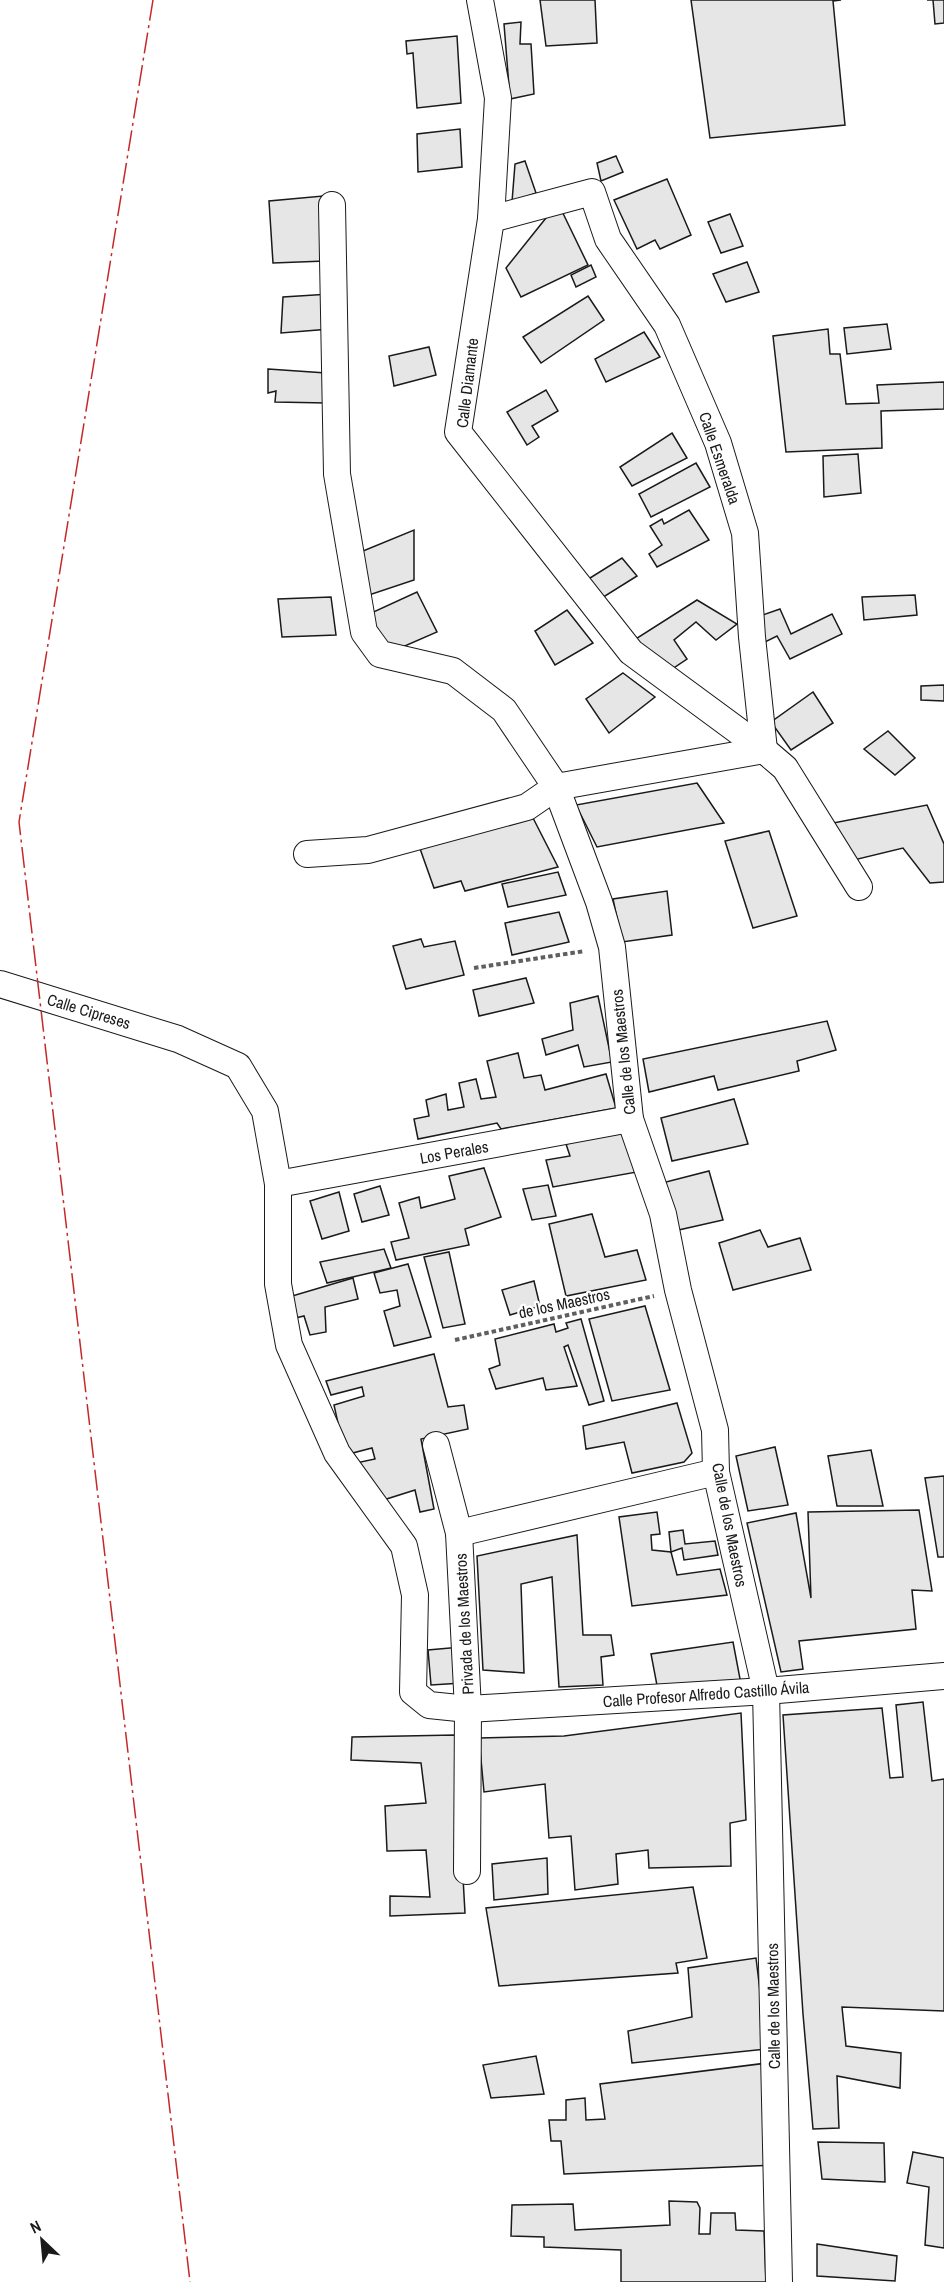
<svg xmlns="http://www.w3.org/2000/svg" width="944" height="2282" font-family="'Archivo Narrow',sans-serif">
<rect width="100%" height="100%" fill="#fff"/>
<g fill="#e6e6e6" stroke="#1a1a1a" stroke-width="1.5">
<polygon points="540,0 595,0 597,43 546,46"/>
<polygon points="691,0 841,0 833,1 845,125 710,138"/>
<polygon points="927,0 944,0 944,23 935,24 933,0"/>
<polygon points="521,22 520,44 531,44 534,94 510,99 504,24"/>
<polygon points="457,36 461,103 417,108 413,53 407,54 406,41"/>
<polygon points="460,129 462,167 418,172 417,134"/>
<polygon points="616,156 623,172 601,181 597,163"/>
<polygon points="525,161 536,193 512,202 515,164"/>
<polygon points="667,179 691,235 660,249 655,240 637,249 614,200"/>
<polygon points="323,196 325,261 273,263 269,201"/>
<polygon points="558,203 588,265 521,297 506,268"/>
<polygon points="730,214 743,246 721,253 708,222"/>
<polygon points="747,262 759,292 726,302 713,274"/>
<polygon points="591,265 596,277 576,287 571,275"/>
<polygon points="330,294 330,329 281,333 283,297"/>
<polygon points="588,296 604,320 541,363 523,337"/>
<polygon points="887,324 891,349 847,354 844,328"/>
<polygon points="828,329 830,354 840,354 846,404 879,403 877,385 944,382 944,409 881,411 882,448 786,452 773,336"/>
<polygon points="644,332 660,357 606,382 595,359"/>
<polygon points="429,347 436,375 394,386 389,356"/>
<polygon points="268,369 326,373 327,403 275,402 276,391 268,393"/>
<polygon points="546,390 558,411 532,426 539,437 527,445 507,412"/>
<polygon points="672,433 687,458 632,486 620,467"/>
<polygon points="858,454 861,493 824,497 823,456"/>
<polygon points="696,463 710,487 651,517 639,494"/>
<polygon points="689,510 709,540 657,567 649,554 662,545 650,526 662,519 664,524"/>
<polygon points="414,530 414,580 366,596 363,551"/>
<polygon points="622,558 637,576 597,601 582,583"/>
<polygon points="417,592 437,632 391,652 369,614"/>
<polygon points="915,595 917,615 864,620 862,597"/>
<polygon points="331,597 336,635 282,637 278,599"/>
<polygon points="697,600 737,624 716,640 696,622 674,640 687,659 672,669 634,640"/>
<polygon points="780,609 791,634 832,614 842,634 790,659 777,636 763,643 754,618"/>
<polygon points="567,610 593,643 555,665 535,631"/>
<polygon points="623,673 655,697 609,733 586,699"/>
<polygon points="944,685 944,701 921,700 921,686"/>
<polygon points="813,692 833,723 791,750 771,722"/>
<polygon points="888,731 915,758 895,775 864,749"/>
<polygon points="697,783 724,823 597,847 576,805"/>
<polygon points="927,805 944,844 944,882 930,883 903,848 854,860 833,823"/>
<polygon points="531,814 558,867 465,891 461,881 434,888 418,843"/>
<polygon points="769,831 797,916 753,928 725,841"/>
<polygon points="558,872 566,895 508,907 502,884"/>
<polygon points="667,891 672,935 622,942 613,899"/>
<polygon points="559,912 569,942 512,955 505,923"/>
<polygon points="421,939 424,947 455,941 464,975 406,989 393,946"/>
<polygon points="526,978 534,1003 479,1016 473,990"/>
<polygon points="598,996 612,1062 584,1067 578,1045 546,1055 542,1039 573,1030 570,1003"/>
<polygon points="827,1021 836,1050 797,1061 799,1071 718,1090 714,1076 649,1092 643,1059"/>
<polygon points="518,1053 524,1078 541,1075 545,1090 606,1074 616,1108 501,1129 497,1123 418,1139 414,1119 429,1116 426,1100 446,1094 448,1110 464,1107 459,1083 476,1079 481,1099 496,1097 487,1061"/>
<polygon points="734,1099 748,1144 672,1161 661,1118"/>
<polygon points="624,1129 637,1172 553,1187 546,1160 570,1156 566,1144"/>
<polygon points="484,1168 501,1217 465,1229 469,1245 396,1260 391,1242 409,1238 399,1203 419,1197 421,1208 455,1199 449,1176"/>
<polygon points="709,1171 723,1220 674,1231 662,1183"/>
<polygon points="548,1185 556,1216 532,1220 523,1189"/>
<polygon points="380,1186 389,1215 362,1222 354,1194"/>
<polygon points="339,1192 349,1231 322,1239 310,1201"/>
<polygon points="592,1214 605,1257 637,1250 646,1280 566,1296 549,1224"/>
<polygon points="760,1230 768,1247 800,1238 811,1270 733,1290 719,1243"/>
<polygon points="384,1249 391,1268 327,1283 320,1262"/>
<polygon points="449,1252 465,1324 443,1328 424,1257"/>
<polygon points="408,1264 431,1337 394,1346 384,1311 400,1306 397,1290 380,1293 374,1273"/>
<polygon points="353,1278 358,1299 325,1307 326,1332 310,1335 304,1316 287,1320 282,1299"/>
<polygon points="534,1281 540,1306 510,1315 502,1290"/>
<polygon points="645,1306 670,1390 612,1401 589,1319"/>
<polygon points="581,1319 604,1401 589,1405 568,1345 564,1347 577,1386 546,1390 543,1378 496,1389 489,1369 500,1365 495,1339 554,1324 556,1332 568,1328 566,1323"/>
<polygon points="434,1354 448,1407 464,1405 468,1429 421,1439 434,1509 420,1512 415,1490 377,1502 356,1463 375,1459 372,1448 345,1455 334,1405 364,1396 362,1387 331,1395 326,1381"/>
<polygon points="677,1403 692,1453 684,1462 632,1473 624,1442 586,1449 583,1426"/>
<polygon points="775,1447 788,1505 748,1511 736,1456"/>
<polygon points="871,1450 883,1506 837,1506 828,1456"/>
<polygon points="944,1476 944,1557 938,1557 925,1478"/>
<polygon points="919,1510 932,1591 912,1590 916,1629 799,1641 803,1669 781,1672 747,1523 796,1513 811,1598 808,1512"/>
<polygon points="657,1512 660,1534 651,1535 652,1550 671,1552 677,1575 720,1569 727,1595 632,1606 619,1517"/>
<polygon points="683,1530 685,1544 715,1541 718,1555 684,1560 682,1548 671,1552 669,1532"/>
<polygon points="577,1535 583,1635 611,1635 614,1655 601,1657 603,1685 559,1687 552,1577 521,1584 524,1673 483,1670 477,1556"/>
<polygon points="733,1642 741,1684 659,1696 651,1654"/>
<polygon points="461,1647 462,1683 431,1685 428,1650"/>
<polygon points="923,1702 932,1781 944,1779 944,2011 842,2007 846,2046 901,2053 900,2088 837,2076 839,2128 813,2129 803,2014 783,1715 882,1708 890,1778 903,1777 896,1705"/>
<polygon points="741,1713 746,1820 730,1823 731,1866 649,1868 648,1850 616,1854 618,1884 575,1890 571,1836 549,1838 545,1784 484,1792 479,1738 564,1736"/>
<polygon points="455,1735 465,1913 390,1916 390,1896 430,1897 426,1850 387,1851 385,1806 426,1803 421,1763 351,1760 352,1737"/>
<polygon points="547,1858 548,1894 494,1900 492,1864"/>
<polygon points="693,1887 707,1958 676,1963 678,1973 499,1986 486,1908"/>
<polygon points="756,1958 767,2049 632,2063 628,2031 692,2017 688,1968"/>
<polygon points="536,2056 544,2094 491,2098 483,2065"/>
<polygon points="767,2063 775,2165 564,2174 561,2141 551,2141 549,2120 566,2120 566,2100 585,2098 586,2120 605,2119 600,2084"/>
<polygon points="818,2142 884,2143 885,2182 822,2179"/>
<polygon points="913,2152 944,2158 944,2248 925,2245 929,2187 907,2183"/>
<polygon points="669,2201 697,2202 700,2208 699,2234 710,2234 711,2213 735,2213 736,2230 764,2231 766,2282 621,2282 621,2250 544,2247 544,2237 511,2236 512,2205 573,2204 575,2230 670,2225"/>
<polygon points="817,2244 897,2256 895,2281 817,2276"/>
</g>
<g fill="none" stroke-linecap="round" stroke-linejoin="round">
<g stroke="#1a1a1a" stroke-width="28">
<g id="minor">
<polyline points="480,0 498,98 491,219 458,432 631,652 764,750 785,768 859,887"/>
<polyline points="332,205 337,474 364,632 380,654 453,671 504,710 556,787 599,902 612,947 630,1119 663,1214 678,1290 715,1430 716,1472 766,1691 779,2282"/>
<polyline points="491,219 592,192 608,239 667,325 718,443 745,533 752,637 764,750"/>
<polyline points="307,854 368,850 527,807 556,787 764,750"/>
<polyline points="0,984 178,1039 238,1066 265,1111 278,1184 278,1284 289,1345 337,1453 404,1546 415,1595 413,1692 429,1705 468,1709 766,1691 944,1676"/>
<polyline points="278,1184 630,1119"/>
<polyline points="436,1445 459,1533 468,1709 467,1871"/>
<polyline points="459,1533 716,1472"/>
</g>
</g>
<g stroke="#5f5f5f" stroke-width="4" stroke-dasharray="4.5 3" stroke-linecap="butt">
<polyline points="474,968 585,951"/>
<polyline points="455,1340 654,1296"/>
</g>
<use href="#minor" stroke="#fff" stroke-width="26"/>
<polyline stroke="#c62828" stroke-width="1.5" stroke-dasharray="21 4.5 3 4.5" stroke-linecap="butt" points="153,0 19,822 190,2282"/>
</g>
<g text-anchor="middle" stroke-width="4.5" stroke-linejoin="round" paint-order="stroke">
<g font-size="16" fill="#1a1a1a" stroke="#fff">
<text transform="translate(467 383) rotate(-83)" y="6">Calle Diamante</text>
<text transform="translate(720 458) rotate(71)" y="6">Calle Esmeralda</text>
<text transform="translate(89 1011) rotate(17)" y="6">Calle Cipreses</text>
<text transform="translate(623 1052) rotate(-96)" y="6">Calle de los Maestros</text>
<text transform="translate(454 1152) rotate(-10)" y="6">Los Perales</text>
<text transform="translate(564 1303) rotate(-12)" y="6">de los Maestros</text>
<text transform="translate(730 1525) rotate(79)" y="6">Calle de los Maestros</text>
<text transform="translate(464 1624) rotate(-93)" y="6">Privada de los Maestros</text>
<text transform="translate(706 1694) rotate(-4)" y="6">Calle Profesor Alfredo Castillo Ávila</text>
<text transform="translate(773 2006) rotate(-91)" y="6">Calle de los Maestros</text>
</g>
</g>
<g transform="translate(42 2240) rotate(334)" stroke="#ffffff" stroke-width="4.5" paint-order="stroke">
<path d="M0-4.5L10 22L0 15L-10 22Z" fill="#1a1a1a"/>
<text y="-9" font-size="16" font-weight="bold" text-anchor="middle" fill="#1a1a1a">N</text>
</g>
</svg>
